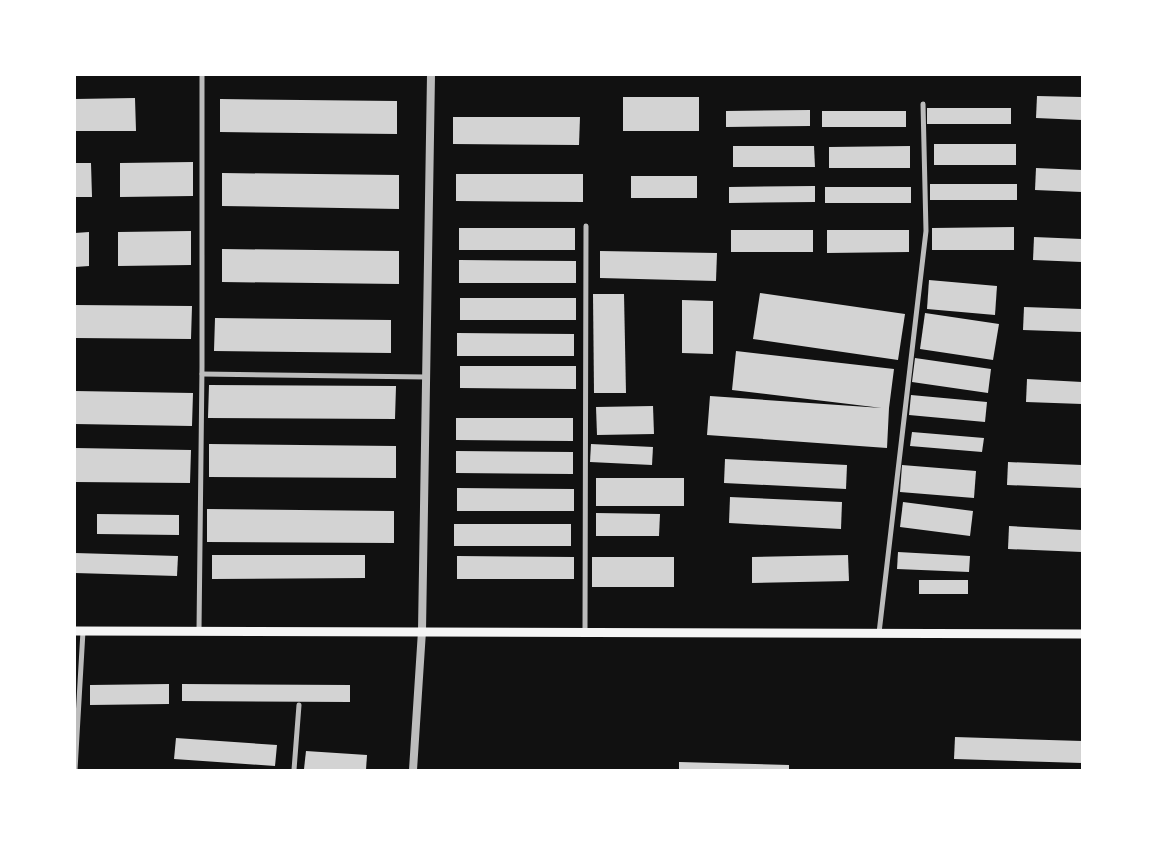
<svg xmlns="http://www.w3.org/2000/svg" width="1157" height="845" font-family="Montserrat,sans-serif">
<rect width="100%" height="100%" fill="#111"/>
<g fill="#d3d3d3">
<polygon points="1037,96 1082,97 1082,120 1036,118"/>
<rect x="623" y="97" width="76" height="34"/>
<polygon points="135,98 136,131 75,131 75,99"/>
<polygon points="220,99 397,101 397,134 220,132"/>
<rect x="927" y="108" width="84" height="16"/>
<polygon points="810,110 810,126 726,127 726,111"/>
<rect x="822" y="111" width="84" height="16"/>
<polygon points="453,117 580,117 579,145 453,144"/>
<rect x="934" y="144" width="82" height="21"/>
<polygon points="733,146 814,146 815,167 733,167"/>
<polygon points="910,146 910,168 829,168 829,147"/>
<polygon points="193,162 193,196 120,197 120,163"/>
<polygon points="75,163 91,163 92,197 75,197"/>
<polygon points="1036,168 1082,170 1082,192 1035,190"/>
<polygon points="222,173 399,175 399,209 222,206"/>
<polygon points="456,174 583,174 583,202 456,201"/>
<rect x="631" y="176" width="66" height="22"/>
<rect x="930" y="184" width="87" height="16"/>
<polygon points="815,186 815,202 729,203 729,187"/>
<rect x="825" y="187" width="86" height="16"/>
<polygon points="1014,227 1014,250 932,250 932,228"/>
<rect x="459" y="228" width="116" height="22"/>
<rect x="731" y="230" width="82" height="22"/>
<polygon points="827,230 909,230 909,252 827,253"/>
<polygon points="191,231 191,265 118,266 118,232"/>
<polygon points="89,232 89,266 75,267 75,233"/>
<polygon points="1034,237 1082,239 1082,262 1033,260"/>
<polygon points="222,249 399,251 399,284 222,282"/>
<polygon points="600,251 717,253 716,281 600,278"/>
<polygon points="459,260 576,261 576,283 459,283"/>
<polygon points="929,280 997,286 995,315 927,309"/>
<polygon points="760,293 905,314 898,360 753,339"/>
<polygon points="593,294 624,294 626,393 594,393"/>
<rect x="460" y="298" width="116" height="22"/>
<polygon points="682,300 713,301 713,354 682,353"/>
<polygon points="75,305 192,306 191,339 75,338"/>
<polygon points="1024,307 1082,309 1082,332 1023,330"/>
<polygon points="925,313 999,324 993,360 920,349"/>
<polygon points="215,318 391,320 391,353 214,351"/>
<polygon points="457,333 574,334 574,356 457,356"/>
<polygon points="736,351 894,369 889,408 887,448 707,435 710,396 882,408 732,390"/>
<polygon points="915,358 991,369 988,393 912,382"/>
<polygon points="460,366 576,366 576,389 460,388"/>
<polygon points="1027,379 1082,382 1082,404 1026,402"/>
<polygon points="209,385 396,386 395,419 208,418"/>
<polygon points="75,391 193,393 192,426 75,424"/>
<polygon points="911,395 987,402 985,422 909,415"/>
<polygon points="653,406 654,434 597,435 596,407"/>
<polygon points="456,418 573,418 573,441 456,440"/>
<polygon points="912,432 984,438 982,452 910,446"/>
<polygon points="209,444 396,446 396,478 209,477"/>
<polygon points="591,444 653,447 652,465 590,462"/>
<polygon points="75,448 191,450 190,483 75,482"/>
<polygon points="456,451 573,452 573,474 456,473"/>
<polygon points="725,459 847,465 846,489 724,483"/>
<polygon points="1008,462 1082,465 1082,488 1007,485"/>
<polygon points="902,465 976,471 974,498 900,492"/>
<rect x="596" y="478" width="88" height="28"/>
<polygon points="457,488 574,489 574,511 457,511"/>
<polygon points="730,497 842,502 841,529 729,523"/>
<polygon points="903,502 973,511 970,536 900,527"/>
<polygon points="207,509 394,511 394,543 207,542"/>
<polygon points="596,513 660,514 659,536 596,536"/>
<polygon points="97,514 179,515 179,535 97,534"/>
<rect x="454" y="524" width="117" height="22"/>
<polygon points="1009,526 1082,530 1082,552 1008,549"/>
<polygon points="898,552 970,556 969,572 897,569"/>
<polygon points="75,553 178,556 177,576 75,573"/>
<polygon points="212,555 365,555 365,578 212,579"/>
<polygon points="848,555 849,581 752,583 752,557"/>
<polygon points="457,556 574,557 574,579 457,579"/>
<rect x="592" y="557" width="82" height="30"/>
<rect x="919" y="580" width="49" height="14"/>
<polygon points="169,684 169,704 90,705 90,685"/>
<polygon points="182,684 350,685 350,702 182,701"/>
<polygon points="955,737 1082,741 1082,763 954,759"/>
<polygon points="176,738 277,745 275,766 174,759"/>
<polygon points="306,751 367,755 366,770 304,769"/>
<polygon points="679,762 789,765 789,770 679,770"/>
</g>
<g fill="none" stroke-linecap="round" stroke-linejoin="round">
<g stroke="#bcbcbc" stroke-width="5">
<polyline points="202,374 426,377"/>
<polyline points="199,631 202,367 202,75"/>
<polyline points="585,632 586,226"/>
<polyline points="879,633 926,231 923,104"/>
<polyline points="75,770 83,631"/>
<polyline points="294,770 299,705"/>
</g>
<polyline stroke="#bcbcbc" stroke-width="8" points="413,770 422,631 431,75"/>
<polyline stroke="#f5f5f5" stroke-width="9" points="75,631 1082,634"/>
</g>
<rect width="1157" height="845" fill="none" stroke="#ffffff" stroke-width="152"/>
</svg>
